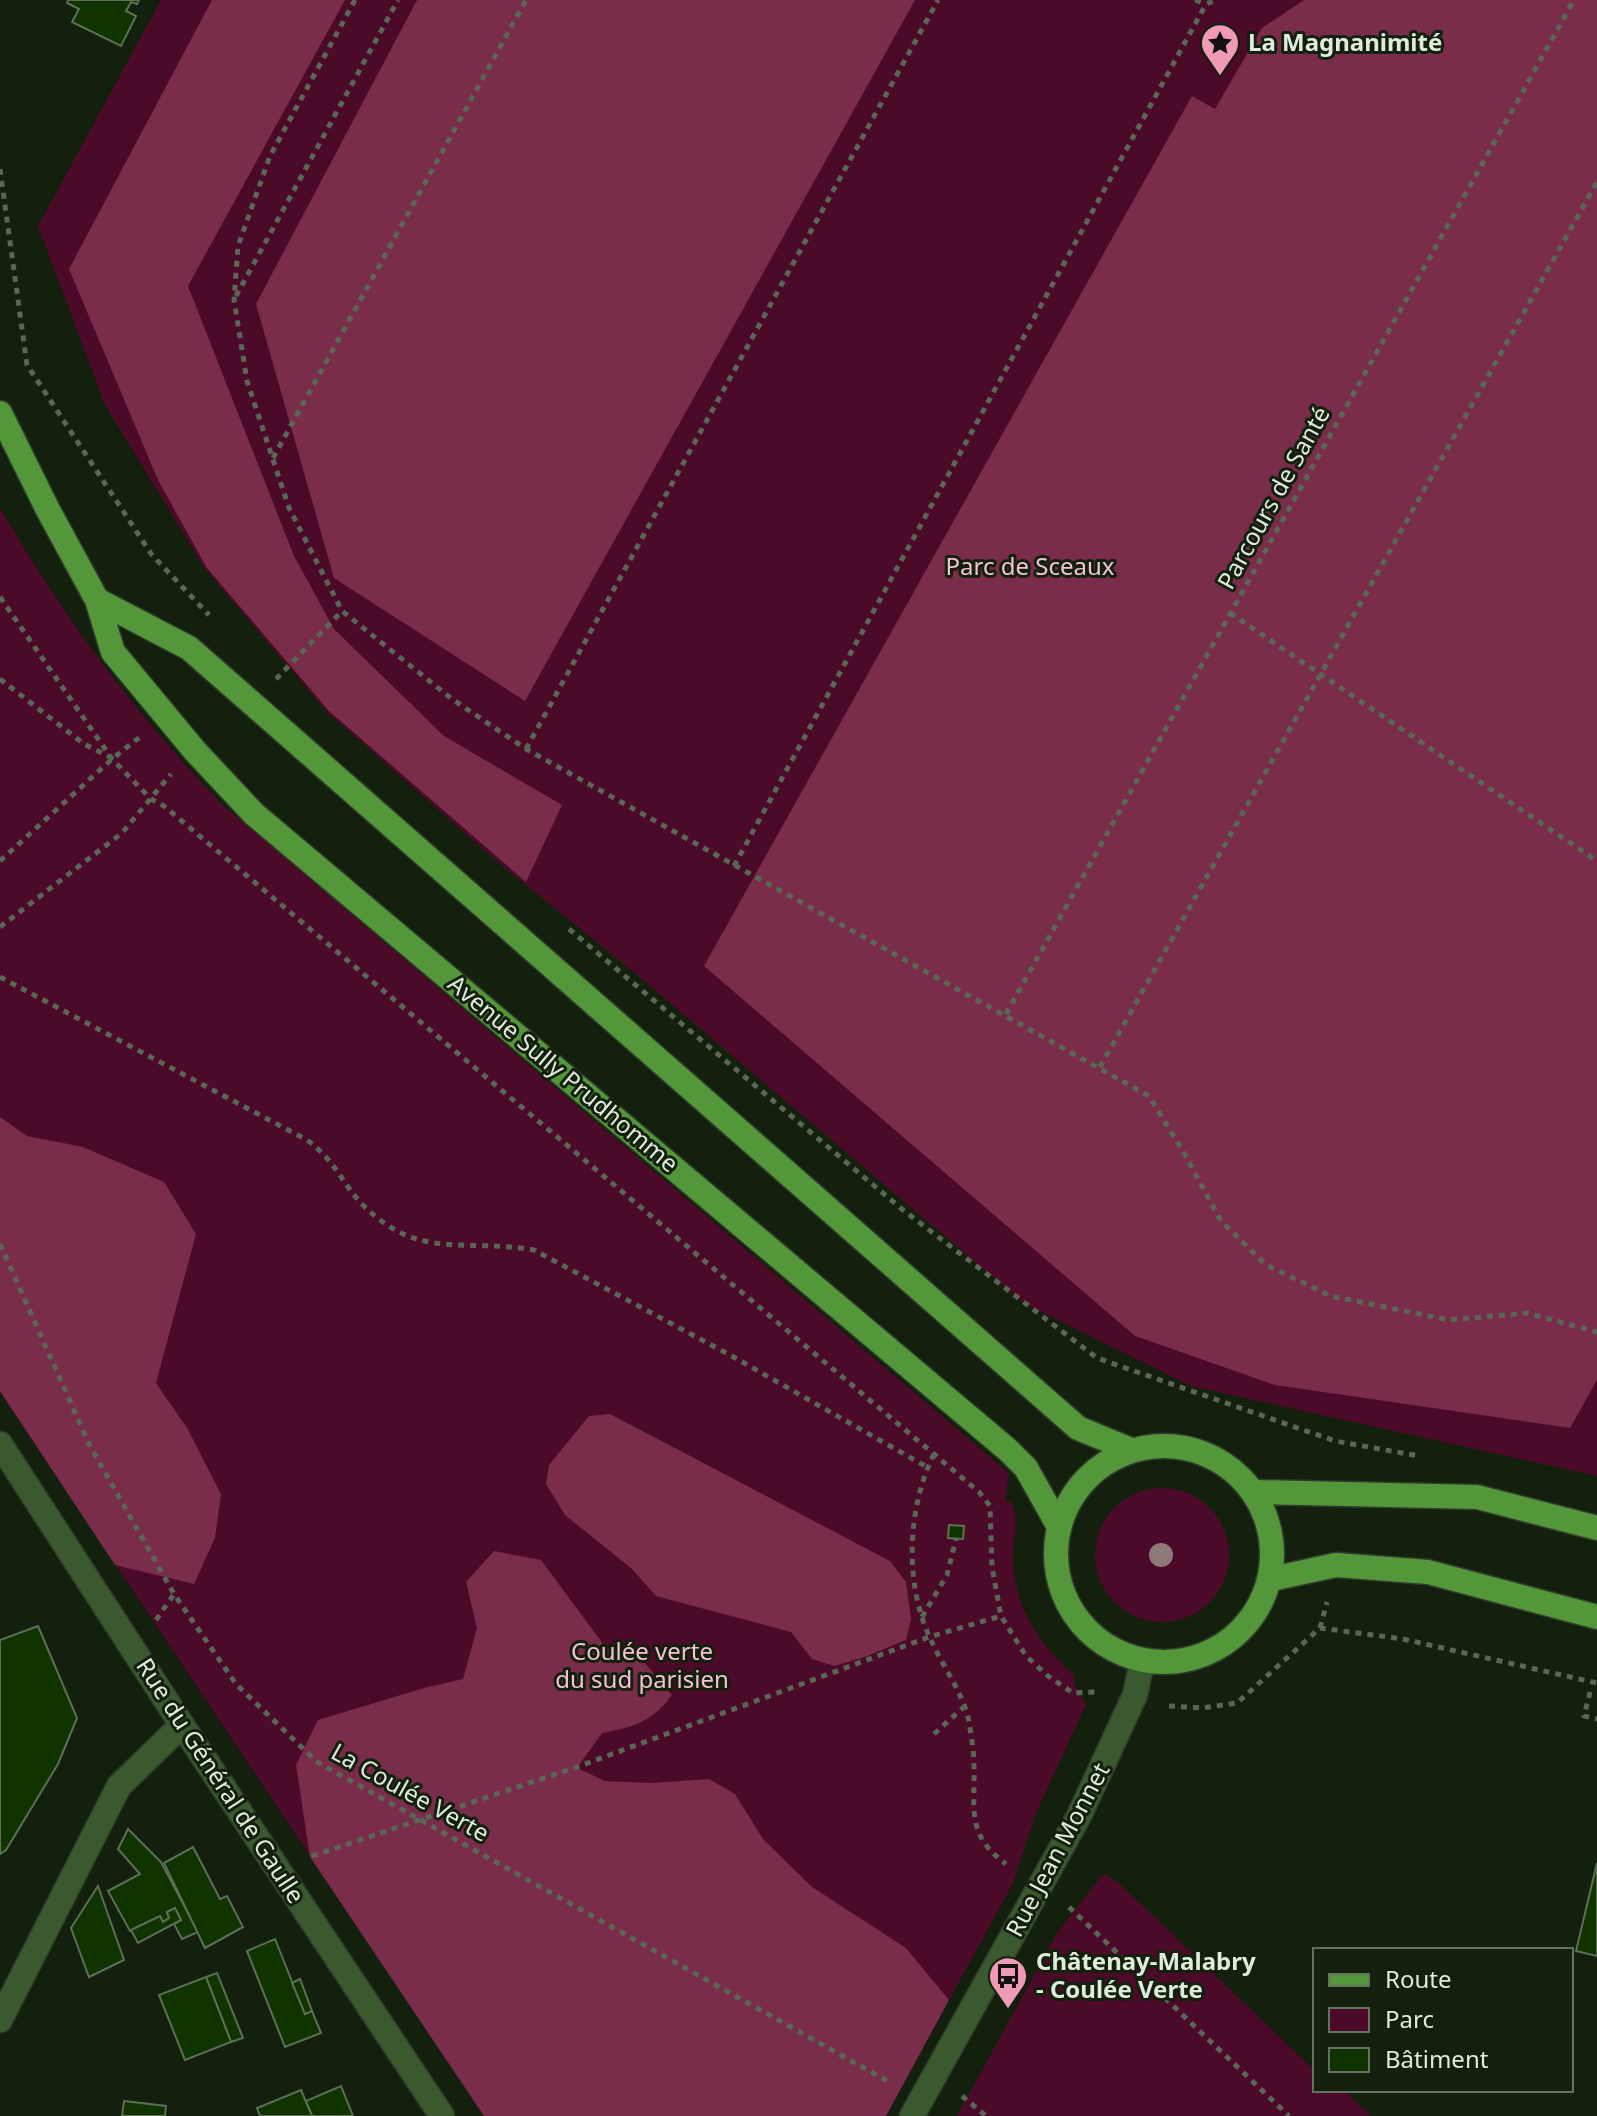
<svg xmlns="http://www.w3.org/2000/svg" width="1597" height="2116" font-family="'Noto Sans',sans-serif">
<rect width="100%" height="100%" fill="#12200d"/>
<g fill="#4b0a27">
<polygon points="161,0 1597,0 1597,1476 1191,1386 1025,1304 630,969 500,864 328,713 205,569 105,405 38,226"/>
<path d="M0,508C64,617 136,716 224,806L1009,1473L1005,1502L1011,1501C1020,1518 1013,1537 1013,1556C1013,1605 1039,1644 1074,1675V1683L1086,1705L1036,1813L1012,1885L886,2116H484L0,1392Z"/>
<circle cx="1162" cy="1555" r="67"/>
<polygon points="1104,1873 1120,1884 1315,2071 1315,2090 1344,2090 1371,2116 957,2116 1057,1933"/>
</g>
<g fill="#7a2d4a">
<polygon points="212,0 345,0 188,286 294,556 334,629 444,736 562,805 526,882 329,711 207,568 158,480 69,269"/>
<polygon points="417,0 915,0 525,701 334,578 256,304"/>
<polygon points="1304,0 1597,0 1597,1380 1570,1428 1275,1385 1135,1336 704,966 1192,96 1215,109 1262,28"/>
<polygon points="0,1117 27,1136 83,1147 164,1182 196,1234 156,1383 187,1428 221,1494 215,1538 194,1584 115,1565 0,1391"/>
<polygon points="610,1414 890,1561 906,1582 911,1619 906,1640 865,1657 834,1666 812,1659 791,1632 656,1596 632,1569 565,1515 546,1484 549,1465 589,1416"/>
<path d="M494,1551L541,1560L606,1648L638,1655L672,1695C652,1722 634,1727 602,1733L577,1768L605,1781L651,1783L709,1779L735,1794L763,1839L812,1887L906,1948L949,2000L886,2116H484L310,1857L296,1765L318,1720L424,1688L463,1679L477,1628L466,1582Z"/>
</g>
<g fill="#0f3400" stroke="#5d6e57" stroke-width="2">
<polygon points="68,0 139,0 137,4 131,2 126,11 136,16 121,46 72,22 79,9 67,3"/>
<polygon points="949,1525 964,1526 963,1539 948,1538"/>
<polygon points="38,1626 77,1718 58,1764 6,1850 0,1854 0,1640"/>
<polygon points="128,1829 161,1862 198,1932 182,1939 174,1924 181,1920 175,1908 167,1912 169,1918 163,1922 160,1916 130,1931 108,1891 140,1874 118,1849"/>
<polygon points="193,1847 220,1899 227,1896 243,1927 205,1948 164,1863"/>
<polygon points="1597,1863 1597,1956 1576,1951"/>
<polygon points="98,1886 124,1960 89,1977 71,1928"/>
<polygon points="175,1908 181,1920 138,1943 131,1930 160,1916 163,1922 169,1918 167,1912"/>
<polygon points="275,1939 305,2014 312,2011 321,2033 285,2047 247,1951"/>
<polygon points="217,1973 243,2038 231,2042 206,1977"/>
<polygon points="206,1977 231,2042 185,2060 159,1995"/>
<polygon points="300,1979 312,2011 305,2014 292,1983"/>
<polygon points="341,2086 353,2116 312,2116 306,2101"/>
<polygon points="301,2090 312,2116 260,2116 257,2108"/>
<polygon points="124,2101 166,2106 165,2116 122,2116"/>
</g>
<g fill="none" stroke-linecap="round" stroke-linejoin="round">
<g stroke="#2f3c2a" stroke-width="27">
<g id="minor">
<polyline points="0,1444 182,1725 442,2116"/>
<polyline points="0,2020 119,1786 182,1725"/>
<polyline points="912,2116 1079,1816 1135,1695 1142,1661"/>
</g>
</g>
<g stroke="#2f3c2a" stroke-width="27">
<g id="major">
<polyline points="0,413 48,510 97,600 113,652 195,751 254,814 1008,1450 1026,1468 1058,1525"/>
<polyline points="97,600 189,648 1078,1428 1131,1450"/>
<circle cx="1164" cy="1554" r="108"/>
<polyline points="1255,1492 1477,1497 1597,1528"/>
<polyline points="1271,1579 1336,1565 1428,1572 1597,1617"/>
</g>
</g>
<g stroke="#5a6756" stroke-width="5" stroke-dasharray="6 6" stroke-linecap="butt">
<polyline points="355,0 270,156 238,246 234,300 247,381 289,508 342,611 452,699 526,749 1149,1096 1184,1153 1221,1221 1266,1265 1331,1296 1449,1320 1527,1313 1597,1332"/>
<polyline points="1195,0 1206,4"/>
<polyline points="0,169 27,365 152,555 209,615"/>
<polyline points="236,296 398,0"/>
<polyline points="273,458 526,0"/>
<polyline points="0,597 112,759 151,799 164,806 979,1492 990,1506 992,1567 1001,1616 1026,1656 1048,1676 1073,1693 1097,1692"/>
<polyline points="1230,613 1597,861"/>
<polyline points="0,679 84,744 112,758"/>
<polyline points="276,679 342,611"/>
<polyline points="526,749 938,0"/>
<polyline points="0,861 112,759 140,737"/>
<polyline points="734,866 1206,4 1216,0"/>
<polyline points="0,927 122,833 171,774"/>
<polyline points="569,929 903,1210 1097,1358 1335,1441 1419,1456"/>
<path d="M0,977L307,1140C337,1162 341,1183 364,1206C419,1261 467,1238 534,1250L730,1355L927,1467"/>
<polyline points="1006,1014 1574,0"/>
<polyline points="1100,1067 1597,182"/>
<polyline points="0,1244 90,1446 174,1594 236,1684 317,1762 891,2083"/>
<path d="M934,1454C907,1508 904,1585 931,1640C942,1665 961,1690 968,1717C971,1733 974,1750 974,1766C975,1810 966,1835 1006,1864"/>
<polyline points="922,1617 947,1575 956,1539"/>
<polyline points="156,1620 174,1594"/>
<polyline points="1320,1628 1327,1602"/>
<polyline points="1590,1692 1584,1716 1597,1719"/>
<polyline points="1169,1706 1202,1708 1237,1703 1320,1628 1403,1639 1597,1683"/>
<polyline points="934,1734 964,1707"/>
<polyline points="312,1856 577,1767 929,1637 1001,1616"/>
<polyline points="1069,1907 1289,2116"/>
<polyline points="962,2096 986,2116"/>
</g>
<use href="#minor" stroke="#3a592e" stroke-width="24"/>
<use href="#major" stroke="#54973a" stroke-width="24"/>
</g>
<circle fill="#8d7978" cx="1161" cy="1555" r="12"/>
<defs>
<g id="sight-pin" transform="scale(2)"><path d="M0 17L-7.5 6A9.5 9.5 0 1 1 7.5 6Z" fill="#f09ab5" stroke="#12200d"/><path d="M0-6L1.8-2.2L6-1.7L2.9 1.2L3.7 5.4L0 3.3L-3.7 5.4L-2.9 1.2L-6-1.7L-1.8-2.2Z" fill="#111"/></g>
<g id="bus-pin" transform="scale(2)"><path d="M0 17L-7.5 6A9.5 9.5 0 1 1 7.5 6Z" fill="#f09ab5" stroke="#12200d"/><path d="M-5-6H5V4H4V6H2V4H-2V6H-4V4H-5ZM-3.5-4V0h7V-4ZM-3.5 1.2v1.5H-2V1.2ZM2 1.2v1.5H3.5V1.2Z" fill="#111"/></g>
</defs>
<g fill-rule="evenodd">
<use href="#sight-pin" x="1220" y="43"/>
<use href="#bus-pin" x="1008" y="1976"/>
</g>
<g text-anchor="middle" stroke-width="6" stroke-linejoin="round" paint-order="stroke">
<g font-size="24" font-weight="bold" fill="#e0eadd" stroke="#12200d" text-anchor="start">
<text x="1248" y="51">La Magnanimité</text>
<text x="1036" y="1970">Châtenay-Malabry<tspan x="1036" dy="28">- Coulée Verte</tspan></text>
</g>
<g font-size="24" fill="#e0eadd" stroke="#12200d">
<text transform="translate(1274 498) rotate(-61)" y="8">Parcours de Santé</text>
<text transform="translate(563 1074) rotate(40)" y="8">Avenue Sully Prudhomme</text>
<text transform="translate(220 1781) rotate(57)" y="8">Rue du Général de Gaulle</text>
<text transform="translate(410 1793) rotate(29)" y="8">La Coulée Verte</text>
<text transform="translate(1058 1850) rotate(-62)" y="8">Rue Jean Monnet</text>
</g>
<g font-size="24" fill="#f2c2d0" stroke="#12200d">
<text x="1030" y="575">Parc de Sceaux</text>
<text x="642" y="1660">Coulée verte<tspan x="642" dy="28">du sud parisien</tspan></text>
</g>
</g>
<rect x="1313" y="1948" width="260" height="144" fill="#12200d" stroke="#647160" stroke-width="2"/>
<rect x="1329" y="1974" width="40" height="12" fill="#54973a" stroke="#647160" stroke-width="2"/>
<text x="1385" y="1988" font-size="24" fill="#e0eadd">Route</text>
<rect x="1329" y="2008" width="40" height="24" fill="#4b0a27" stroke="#647160" stroke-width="2"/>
<text x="1385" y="2028" font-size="24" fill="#e0eadd">Parc</text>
<rect x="1329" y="2048" width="40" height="24" fill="#0f3400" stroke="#647160" stroke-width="2"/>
<text x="1385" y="2068" font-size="24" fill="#e0eadd">Bâtiment</text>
</svg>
